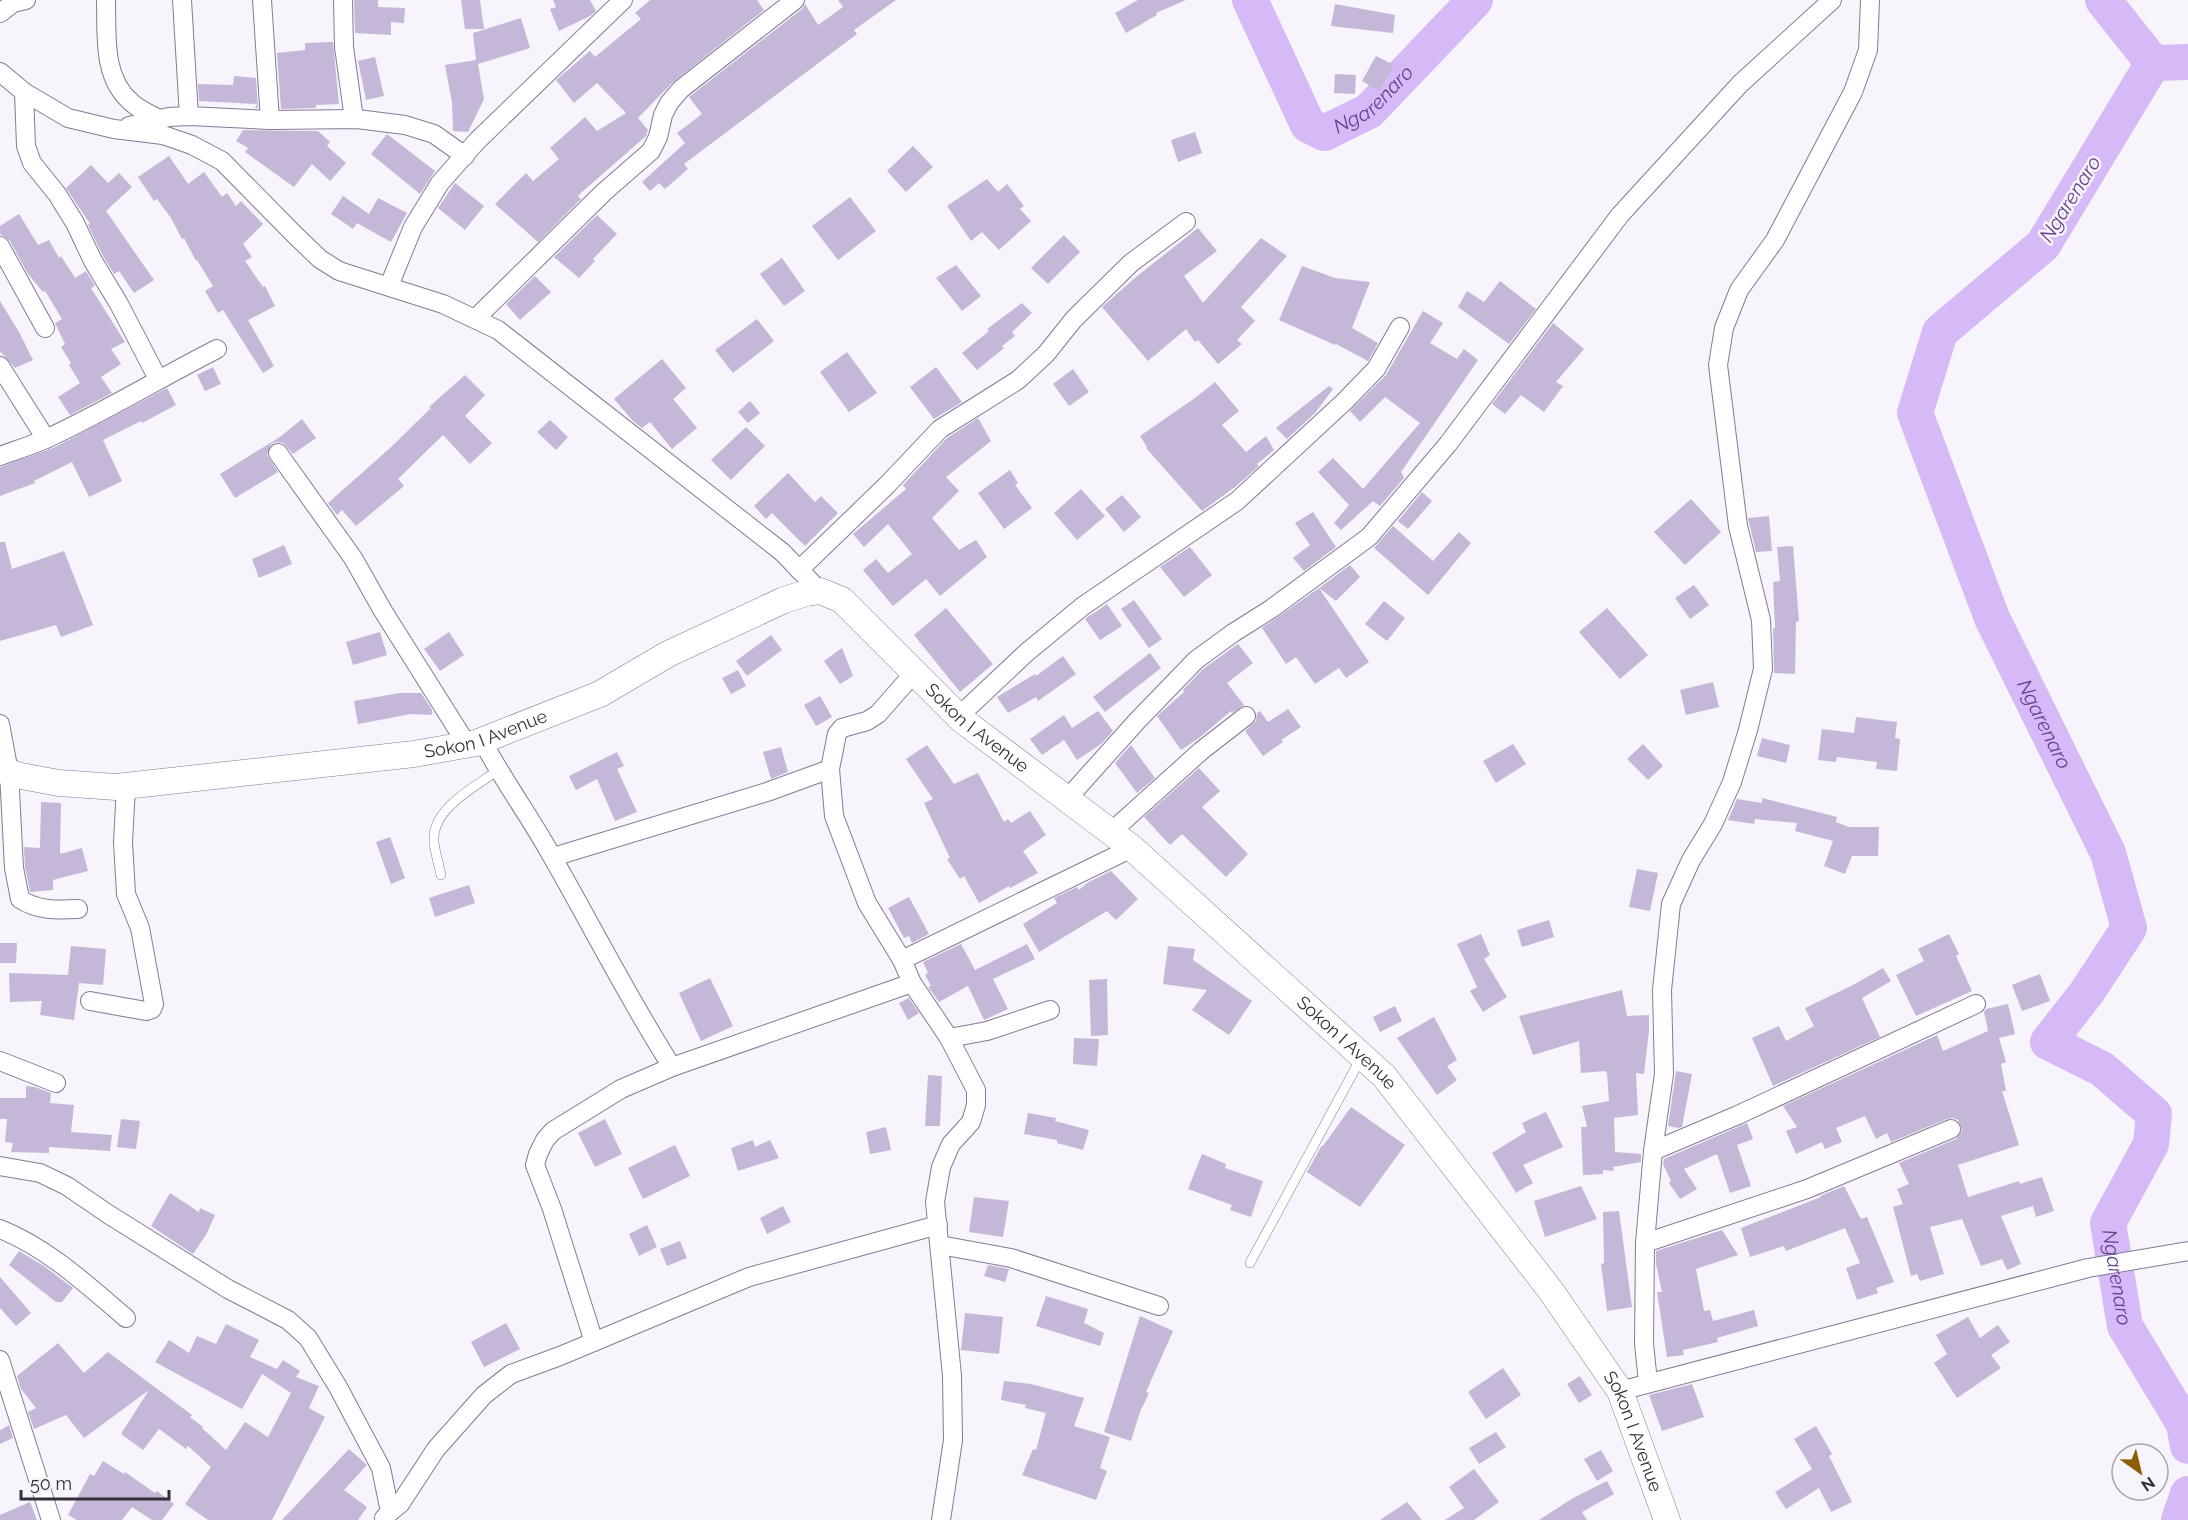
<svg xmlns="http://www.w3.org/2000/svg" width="2188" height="1520" font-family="Raleway,sans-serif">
<rect width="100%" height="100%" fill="#f7f4fb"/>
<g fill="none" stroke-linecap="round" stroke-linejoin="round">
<g stroke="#d5baf7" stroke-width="36">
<path id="s1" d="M1250,0L1308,125L1324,133L1369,111L1475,0"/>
<path id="s2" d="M2103,0L2153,63L2043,245L1940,332L1915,413L1992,618L2108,853L2129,928L2087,992L2048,1042L2102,1069L2154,1114L2151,1144L2108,1223L2125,1326L2184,1424L2188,1446"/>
<polyline points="2153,63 2188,62"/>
<polyline points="2179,1520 2188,1494"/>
</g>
</g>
<g fill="#c5b7d7">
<polygon points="354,0 378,0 378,7 405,8 404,23 391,22 391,35 355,33"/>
<polygon points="461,0 480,0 484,29 465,29"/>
<polygon points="553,0 590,0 596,11 590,16 559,31 550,9 556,7"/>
<polygon points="650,0 757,0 764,10 673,82 638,118 648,130 646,136 582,192 578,196 581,199 538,242 495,204 526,173 533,181 559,159 550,148 585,117 597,131 626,113 597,83 574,103 556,80 590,51 595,57 641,19 635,13"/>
<polygon points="838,0 896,0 854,30 857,34 684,164 688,169 665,189 659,183 650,191 642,182 685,143 677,133 702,114 689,97 802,9 805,4 818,25 843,7"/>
<polygon points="1138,0 1186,0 1156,13 1157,15 1126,33 1115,13"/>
<polygon points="1335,4 1395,15 1393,33 1331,26"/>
<polygon points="521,18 530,48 478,64 484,99 468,132 453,131 452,103 445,65 476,60 473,33"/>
<polygon points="333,42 339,104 316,105 316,108 281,109 277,53 305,50 305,43"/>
<polygon points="1376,56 1394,65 1379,91 1362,81"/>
<polygon points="375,57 384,96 366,100 358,61"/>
<polygon points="1335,74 1356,75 1355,94 1334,93"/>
<polygon points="234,76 256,78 258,108 255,108 257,104 199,101 198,84 233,85"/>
<polygon points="243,130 318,131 330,142 327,146 346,163 330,181 312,164 294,187 245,152 248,148 236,141"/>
<polygon points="1195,132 1202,153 1178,162 1171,140"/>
<polygon points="387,134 435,171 420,194 371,154"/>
<polygon points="913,146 933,167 906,192 887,171"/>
<polygon points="169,156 188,184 204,172 222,197 227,193 236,206 241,201 263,224 243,244 252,257 245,261 263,287 265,286 275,306 248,320 274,366 263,373 223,310 218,313 205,291 213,286 197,260 196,261 184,238 182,239 171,218 157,199 154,201 138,177"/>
<polygon points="91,165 108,183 119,173 132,187 106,211 154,280 134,293 119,271 114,274 103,256 88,225 90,224 66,188"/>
<polygon points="987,179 998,192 1007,184 1024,206 1020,209 1031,221 999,250 982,232 971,241 947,206"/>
<polygon points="455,183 484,206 465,230 438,208"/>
<polygon points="343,196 369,214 378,198 407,213 391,242 357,223 353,229 331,214"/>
<polygon points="850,197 876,231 838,260 812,226"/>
<polygon points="19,214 38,245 49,240 59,258 61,256 75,278 86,271 95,286 91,288 125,342 111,349 121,364 101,377 112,393 70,415 58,397 80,383 69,365 71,363 61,347 65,344 55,323 62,319 45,291 43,292 28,274 10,241 0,234 0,226"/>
<polygon points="597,215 617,234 593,259 595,261 579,278 554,257"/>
<polygon points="1198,228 1217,251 1184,276 1203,303 1261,238 1287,256 1241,307 1255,321 1237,340 1242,344 1218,364 1198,340 1195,342 1186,329 1148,361 1102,307 1136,277"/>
<polygon points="1064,235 1080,252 1048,284 1031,268"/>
<polygon points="782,258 805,291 784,306 760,274"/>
<polygon points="956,265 981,296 962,311 936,278"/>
<polygon points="1302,266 1335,278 1370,282 1352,328 1378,343 1368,361 1336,344 1335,345 1279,320"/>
<polygon points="535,276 551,292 520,320 506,304"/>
<polygon points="1500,281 1536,309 1509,344 1458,307 1467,291 1484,302"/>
<polygon points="0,301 19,332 33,360 15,368 0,351"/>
<polygon points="1022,303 1032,313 1012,332 1015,336 1002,346 1004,348 977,370 962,353 989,331 987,329"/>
<polygon points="1423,311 1443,323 1430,343 1457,359 1464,349 1478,360 1401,472 1404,478 1380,506 1373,501 1341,530 1334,523 1349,505 1318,472 1333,458 1363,489 1420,423 1385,397 1360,422 1350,411 1386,375"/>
<polygon points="757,319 774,341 733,373 715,350"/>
<polygon points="1553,323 1584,349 1556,382 1563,386 1544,412 1521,395 1505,414 1492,404"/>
<polygon points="847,352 877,393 849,412 820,372"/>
<polygon points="662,359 686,388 673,399 697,428 672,449 650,422 642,428 633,421 614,399"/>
<polygon points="213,367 221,384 205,391 197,375"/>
<polygon points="936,367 962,402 934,419 910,387"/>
<polygon points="1073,369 1089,392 1069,406 1053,384"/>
<polygon points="465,375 485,395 465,416 492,443 470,464 443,435 398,479 404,486 356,526 342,510 337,515 328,503 389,449 431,408 429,407"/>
<polygon points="1215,382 1239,411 1222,425 1246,452 1266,436 1274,450 1257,464 1259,466 1235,487 1202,511 1146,448 1147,447 1140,436 1195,398"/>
<polygon points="1329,386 1333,389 1315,413 1287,439 1276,428"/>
<polygon points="167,388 176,405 142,423 141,421 103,440 122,481 89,497 72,462 34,481 35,483 0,496 0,467 53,448"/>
<polygon points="750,401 760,413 748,423 738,412"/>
<polygon points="978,418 991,441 946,477 959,491 932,518 959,550 976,540 987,557 940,596 926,579 893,606 863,570 876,559 888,573 912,554 888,524 864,547 853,534 906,489 903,485 947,438"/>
<polygon points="302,419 316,438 293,454 283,443 276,442 271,444 267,455 278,472 235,498 220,474 280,437"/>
<polygon points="550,420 568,437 556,450 537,432"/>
<polygon points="746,427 765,446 731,480 711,460"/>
<polygon points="1010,470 1018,483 1015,485 1032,508 1004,529 978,493"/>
<polygon points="788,473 815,502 821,496 838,513 805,546 772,513 766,519 754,506"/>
<polygon points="1081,489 1105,516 1077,540 1054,513"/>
<polygon points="1422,492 1432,501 1408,529 1398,521"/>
<polygon points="1122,495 1141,517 1124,532 1105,509"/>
<polygon points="1691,499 1721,532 1685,565 1654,532"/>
<polygon points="1313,512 1336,547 1304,571 1293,558 1310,545 1295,523"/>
<polygon points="1769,516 1772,551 1756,552 1748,518"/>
<polygon points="1393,526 1433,561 1459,532 1471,543 1428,595 1374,548"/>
<polygon points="0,542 5,542 12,569 64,551 93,625 61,637 56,625 0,641"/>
<polygon points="284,545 292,564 259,578 252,559"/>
<polygon points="1793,546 1799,621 1796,622 1795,674 1774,673 1773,628 1775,628 1773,582 1780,581 1777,547"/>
<polygon points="1190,547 1212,575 1184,597 1160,567"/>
<polygon points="1350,565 1360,577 1336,601 1319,588"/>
<polygon points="1694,585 1709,605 1690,619 1675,598"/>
<polygon points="1319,588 1369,662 1346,678 1339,668 1315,684 1296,657 1286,664 1262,628"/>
<polygon points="1134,600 1162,639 1149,648 1121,609"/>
<polygon points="1384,601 1405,618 1387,641 1365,624"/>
<polygon points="1107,604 1122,626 1100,640 1085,619"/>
<polygon points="946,608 993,664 960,692 914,635"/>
<polygon points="1607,608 1648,655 1620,679 1579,632"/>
<polygon points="380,632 387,655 353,665 346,642"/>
<polygon points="449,632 464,655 440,671 424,649"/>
<polygon points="771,635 782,650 747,676 736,661"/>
<polygon points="1238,644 1253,663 1227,683 1244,705 1232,713 1231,711 1199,738 1181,750 1157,716 1184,692 1183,690 1203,669"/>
<polygon points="842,648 853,676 840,684 824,661"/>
<polygon points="1150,653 1161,668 1105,712 1093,697"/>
<polygon points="1063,656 1076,674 1038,701 1036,697 1008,713 997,697 1035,674 1036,676"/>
<polygon points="738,670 746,686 731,694 722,678"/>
<polygon points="1713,682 1719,707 1686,715 1680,690"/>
<polygon points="400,693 421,693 432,710 432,715 411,714 358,724 354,701"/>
<polygon points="820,696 832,717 816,726 804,705"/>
<polygon points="1288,709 1301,727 1281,740 1283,742 1263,756 1245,731 1256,721 1257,713 1260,711 1268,722"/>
<polygon points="1098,711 1113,731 1101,744 1077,760 1064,740 1042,755 1030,739 1064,715 1072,728"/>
<polygon points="1856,717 1897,722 1895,738 1900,739 1897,771 1876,769 1877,762 1837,757 1836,762 1818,760 1822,729 1854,733"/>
<polygon points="1762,738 1790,745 1786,763 1757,756"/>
<polygon points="1513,744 1526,764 1496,783 1483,761"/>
<polygon points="1643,744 1663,766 1648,780 1627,759"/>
<polygon points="927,745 954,784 978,773 1004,822 1008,819 1011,823 1030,811 1046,835 1023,851 1038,873 1010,888 1009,886 979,903 964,876 960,879 947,859 950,858 924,803 933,799 906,759"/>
<polygon points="1131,745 1155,778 1137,793 1115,763"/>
<polygon points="781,747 788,772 771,779 763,752"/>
<polygon points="617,752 624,766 617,769 637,812 615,821 597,779 576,790 569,776"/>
<polygon points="1199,768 1220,791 1202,807 1248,854 1226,877 1182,834 1170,845 1144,817"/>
<polygon points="1762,798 1837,817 1836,822 1849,827 1879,827 1878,856 1852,856 1845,874 1824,866 1833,841 1795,831 1797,823 1755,819 1754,824 1728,820 1737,799 1762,803"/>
<polygon points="41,802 61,803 60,854 82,848 88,871 53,880 53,890 30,892 25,867 24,847 40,848"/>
<polygon points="390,837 405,878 391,884 376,842"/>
<polygon points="1637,869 1658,873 1650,911 1629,907"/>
<polygon points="1111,871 1138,899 1116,920 1107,911 1039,952 1023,924 1057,903 1054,898 1077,887 1079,890 1087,883"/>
<polygon points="469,885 475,903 435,917 429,898"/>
<polygon points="909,897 929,934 912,943 909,936 904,938 888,908"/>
<polygon points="1549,920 1554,937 1522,947 1517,930"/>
<polygon points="1481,934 1490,955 1484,959 1507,997 1483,1012 1470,991 1477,987 1457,944"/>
<polygon points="1949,934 1959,954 1956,956 1972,991 1916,1016 1896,975 1924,961 1918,949"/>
<polygon points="0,943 17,943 16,963 0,963"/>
<polygon points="961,944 975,970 1027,944 1035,959 993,979 1008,1009 984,1020 968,986 939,1002 928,987 931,986 925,975 928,973 923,962"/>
<polygon points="71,946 106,949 103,985 79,983 74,1020 40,1015 42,1001 10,1002 9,973 68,975"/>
<polygon points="1168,946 1195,949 1193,960 1252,1001 1229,1035 1192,1010 1207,990 1163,984"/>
<polygon points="1883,968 1891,981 1862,998 1880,1037 1773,1086 1752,1038 1779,1026 1786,1041 1814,1026 1805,1008 1853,985"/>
<polygon points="2040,974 2050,1001 2022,1011 2012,985"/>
<polygon points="710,978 733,1026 701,1041 679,993"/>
<polygon points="1107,979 1108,1035 1091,1036 1089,980"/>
<polygon points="1622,990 1627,1016 1649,1015 1649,1030 1644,1074 1636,1073 1638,1115 1614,1118 1615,1152 1641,1154 1641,1162 1613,1167 1614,1171 1603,1170 1603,1174 1583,1175 1581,1127 1587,1127 1582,1106 1609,1101 1607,1073 1605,1071 1581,1073 1579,1041 1533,1055 1519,1016"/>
<polygon points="909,998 919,1013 908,1020 899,1003"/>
<polygon points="2008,1004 2015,1034 1999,1038 2006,1062 2001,1064 2006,1091 2002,1091 2019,1145 1958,1165 1968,1197 2019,1181 2020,1184 2042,1177 2054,1211 2036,1217 2033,1206 2001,1216 2021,1264 2007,1270 2002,1259 1981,1266 1962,1219 1930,1227 1944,1274 1920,1281 1917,1274 1911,1276 1893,1207 1903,1204 1897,1189 1909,1184 1899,1163 1956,1139 1962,1130 1958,1120 1953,1118 1947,1119 1891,1142 1887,1133 1876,1139 1865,1116 1836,1128 1842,1142 1825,1149 1822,1142 1796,1154 1786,1131 1797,1127 1783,1106 1937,1035 1943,1051 1988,1031 1984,1012 1986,1009"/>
<polygon points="1395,1006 1402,1021 1380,1032 1373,1017"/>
<polygon points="1434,1017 1457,1060 1447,1066 1457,1080 1437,1095 1397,1038"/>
<polygon points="1074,1038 1099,1039 1097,1066 1073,1064"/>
<polygon points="1676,1071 1692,1074 1682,1127 1678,1128 1668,1126"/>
<polygon points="928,1075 942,1076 940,1126 925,1126"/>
<polygon points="26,1086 35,1087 51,1093 50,1103 74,1105 71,1132 112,1135 110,1151 49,1147 49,1153 11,1152 13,1143 5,1142 7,1119 0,1119 0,1098 26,1098"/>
<polygon points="1351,1107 1405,1145 1360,1207 1307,1172 1322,1145 1323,1146"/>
<polygon points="1546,1112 1563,1147 1523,1165 1533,1183 1516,1193 1492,1153 1526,1132 1522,1123"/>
<polygon points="1028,1113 1056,1118 1055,1121 1089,1130 1083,1150 1057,1143 1057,1140 1024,1134"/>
<polygon points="121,1119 140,1121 136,1149 117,1147"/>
<polygon points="605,1119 622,1154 595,1167 578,1133"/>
<polygon points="1747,1123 1753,1139 1737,1145 1751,1186 1730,1193 1717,1154 1684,1169 1697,1189 1680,1199 1669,1183 1671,1181 1663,1164 1664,1159"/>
<polygon points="886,1127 891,1150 870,1154 866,1132"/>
<polygon points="753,1140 755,1147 770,1140 779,1158 738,1171 731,1148"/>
<polygon points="675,1145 690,1176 643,1199 628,1168"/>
<polygon points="1202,1154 1226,1164 1225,1168 1263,1181 1251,1217 1230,1210 1232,1205 1188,1189"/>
<polygon points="1581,1186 1597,1219 1545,1237 1534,1201"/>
<polygon points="1844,1186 1861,1219 1867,1217 1894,1282 1876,1288 1878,1293 1857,1300 1846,1268 1860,1263 1845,1228 1786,1251 1784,1246 1750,1257 1741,1228 1821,1197 1820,1196"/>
<polygon points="170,1193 199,1212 200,1208 215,1215 206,1235 193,1254 151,1226"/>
<polygon points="974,1197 1009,1201 1003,1237 969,1232"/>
<polygon points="783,1206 791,1222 767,1234 760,1218"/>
<polygon points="1619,1211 1632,1307 1607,1311 1601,1264 1604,1263 1603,1212"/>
<polygon points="647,1225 657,1247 639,1256 629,1234"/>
<polygon points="1722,1230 1738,1255 1696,1269 1704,1311 1710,1310 1713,1321 1754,1310 1758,1326 1717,1338 1718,1342 1683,1350 1684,1355 1667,1357 1657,1292 1662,1292 1656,1264 1656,1251"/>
<polygon points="680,1241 687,1258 667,1266 660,1249"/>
<polygon points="19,1251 44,1266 73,1288 62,1302 56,1302 9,1265"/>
<polygon points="988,1265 1009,1269 1005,1282 984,1276"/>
<polygon points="0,1277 31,1313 16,1326 0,1308"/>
<polygon points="1046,1296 1088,1309 1084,1323 1104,1333 1100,1346 1036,1326"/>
<polygon points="965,1313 1003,1317 999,1354 961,1350"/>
<polygon points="1140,1316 1173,1331 1146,1392 1149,1393 1140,1412 1131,1441 1104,1432"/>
<polygon points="1968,1317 1980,1338 1998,1325 2010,1342 1991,1355 2001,1368 1957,1398 1934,1363 1947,1354 1936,1335"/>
<polygon points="506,1323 520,1349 484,1367 471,1342"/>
<polygon points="226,1324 259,1340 250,1357 277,1369 283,1360 300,1371 296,1377 319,1386 309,1408 325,1417 272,1520 208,1520 185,1504 211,1467 188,1446 186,1449 159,1429 143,1450 121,1434 149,1390 84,1438 66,1415 34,1429 28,1412 36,1408 21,1389 17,1376 58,1343 84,1373 108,1352 192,1415 190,1417 203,1427 202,1428 226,1450 245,1422 268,1437 291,1393 262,1374 242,1409 155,1362 169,1340 189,1353 197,1336 216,1344"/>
<polygon points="1503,1368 1521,1395 1486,1419 1468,1392"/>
<polygon points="1580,1376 1592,1395 1579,1403 1567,1384"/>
<polygon points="1004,1381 1031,1384 1084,1398 1074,1426 1110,1437 1100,1468 1107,1471 1096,1500 1022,1475 1033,1449 1036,1450 1046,1413 1025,1408 1026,1405 1001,1400"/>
<polygon points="1692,1384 1704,1417 1662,1431 1649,1395"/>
<polygon points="9,1425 13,1438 0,1444 0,1430"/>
<polygon points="1816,1426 1832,1454 1829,1456 1852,1502 1831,1512 1819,1488 1786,1509 1775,1492 1812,1469 1794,1439"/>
<polygon points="1496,1432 1506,1447 1479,1464 1469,1448"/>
<polygon points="349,1449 367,1465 344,1490 367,1507 358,1520 282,1520"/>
<polygon points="1601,1450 1613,1471 1597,1481 1584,1459"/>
<polygon points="103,1461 124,1474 125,1472 155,1493 157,1491 174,1504 162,1520 152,1520 132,1507 122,1520 77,1520 68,1515 90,1474 94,1476"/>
<polygon points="1474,1469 1499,1502 1474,1520 1445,1520 1464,1508 1449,1487"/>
<polygon points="1607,1481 1614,1494 1582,1512 1587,1520 1539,1520 1573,1498"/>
<polygon points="30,1502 37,1520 0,1520 0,1515"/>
<polygon points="1407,1502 1422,1520 1380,1520"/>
</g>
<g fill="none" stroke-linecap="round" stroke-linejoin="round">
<g stroke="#867996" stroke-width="10">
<g id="lane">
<path d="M441,875C439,864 435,853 434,842C431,808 476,787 498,770"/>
<polyline points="1250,1263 1361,1058"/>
</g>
</g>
<g stroke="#867996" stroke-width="20">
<g id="street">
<path d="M106,0C107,35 102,77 131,102C138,109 150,114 159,119"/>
<polyline points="182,0 189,116"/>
<polyline points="262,0 270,120"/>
<polyline points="343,0 344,47 354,119"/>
<polyline points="0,13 13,3 26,0"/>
<polyline points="0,72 24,92 68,118 114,129 163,135 192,145 222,161 297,237 320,259 339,271 443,304 498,330 782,552 820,591"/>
<polyline points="24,92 26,146 32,163 57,194 75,223 93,261 119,304 158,379"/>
<polyline points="129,126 169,117 189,116 270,120 357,119 405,125 434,134 465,156"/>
<polyline points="0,246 45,328"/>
<polyline points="389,286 413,227 440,183 477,141 623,0"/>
<polyline points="476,318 604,192 651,151 658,137 663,115 669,103 681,89 795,0"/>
<polyline points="0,366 46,439"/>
<polyline points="278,453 353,558 383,611 466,743"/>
<path d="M0,456C16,450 33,445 48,438C106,411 160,378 217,349"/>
<polyline points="799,570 887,485 940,429 1018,380 1046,354 1074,319 1131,263 1186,222"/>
<polyline points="914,673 878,714 867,721 842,728 837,734 830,769 834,816 867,903 902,960 912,983 949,1038 976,1090 976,1105 971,1122 951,1144 941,1167 935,1202 952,1376 953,1440 941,1520"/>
<polyline points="958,717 1026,653 1083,606 1237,501 1345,401 1376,369 1400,327"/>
<path d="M0,724L9,772L14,868L20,899C38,911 57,910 78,909"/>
<path d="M482,740C502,779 529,815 550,853C591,924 628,998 672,1067"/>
<polyline points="1067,799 1137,721 1196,660 1233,633 1271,609 1369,537 1448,444 1620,215 1740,84 1832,0"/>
<polyline points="1110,833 1201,751 1246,716"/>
<polyline points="553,857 767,792 830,769"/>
<polyline points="902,960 1132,848"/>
<polyline points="90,1001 146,1011 152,1009 154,1004 140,928 126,894 123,842 126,786"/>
<polyline points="949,1038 987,1031 1050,1010"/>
<polyline points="0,1061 56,1083"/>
<polyline points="1653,1151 1738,1115 1976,1004"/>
<polyline points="0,1166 40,1173 67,1186 108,1214 228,1289 288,1320 308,1338 338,1387 381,1468 390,1512 384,1518"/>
<path d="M0,1229C48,1248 87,1285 126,1318"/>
<polyline points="1645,1243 1807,1189 1951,1129"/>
<polyline points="940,1245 1011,1258 1159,1306"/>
<polyline points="594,1342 552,1209 535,1165 538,1154 545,1140 553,1131 621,1089 672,1067 912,983"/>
<polyline points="0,1360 51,1520"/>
<polyline points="1648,1382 1644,1344 1645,1243 1653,1151 1664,1074 1662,990 1671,904 1691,860 1713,824 1732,782 1748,730 1763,669 1761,620 1738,526 1718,365 1724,328 1739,290 1775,240 1853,92 1868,50 1870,0"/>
<polyline points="1620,1391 2088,1268 2188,1251"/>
<polyline points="390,1512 400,1504 436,1449 484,1395 511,1374 560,1356 749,1277 938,1225"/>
</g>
</g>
<g stroke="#867996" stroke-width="27">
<g id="secondary">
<path id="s3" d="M0,770L21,776L59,783L116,787L414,754L476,743L600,694L668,654L784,600L806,593L820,591L842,600L962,720L1132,848L1384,1076L1551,1291L1620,1391L1667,1520"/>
</g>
</g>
<use href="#lane" stroke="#fff" stroke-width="9"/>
<use href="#street" stroke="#fff" stroke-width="18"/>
<use href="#secondary" stroke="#fff" stroke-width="26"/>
</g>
<g text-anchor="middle" stroke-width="5" stroke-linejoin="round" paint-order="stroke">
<g font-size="18" fill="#342e3b" stroke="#f7f4fb">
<text dy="6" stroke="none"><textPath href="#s3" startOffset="1068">Sokon I Avenue</textPath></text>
<text dy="6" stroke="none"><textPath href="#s3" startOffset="492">Sokon I Avenue</textPath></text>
<text dy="6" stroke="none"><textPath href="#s3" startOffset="1554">Sokon I Avenue</textPath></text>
<text dy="6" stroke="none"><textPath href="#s3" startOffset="2040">Sokon I Avenue</textPath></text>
</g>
<g font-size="20" font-style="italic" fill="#67438c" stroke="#f7f4fb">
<text dy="7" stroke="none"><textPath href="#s1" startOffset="216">Ngarenaro</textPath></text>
<text transform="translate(2070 199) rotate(-58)" y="7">Ngarenaro</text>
<text dy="7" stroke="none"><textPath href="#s2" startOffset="850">Ngarenaro</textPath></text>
<text dy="7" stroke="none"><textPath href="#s2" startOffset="1516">Ngarenaro</textPath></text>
</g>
</g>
<g transform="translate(2140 1472) rotate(146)"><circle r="28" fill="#f7f4fb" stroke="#a9a5ae" stroke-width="1.5"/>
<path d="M0-4.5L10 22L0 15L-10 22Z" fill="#895f00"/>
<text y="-9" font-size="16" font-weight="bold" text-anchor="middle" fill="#342e3b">N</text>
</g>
<path d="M21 1490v9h148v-9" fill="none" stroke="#342e3b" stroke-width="3"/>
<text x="30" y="1490" font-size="18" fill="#342e3b" stroke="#f7f4fb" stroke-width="4.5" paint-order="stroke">50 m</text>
</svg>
